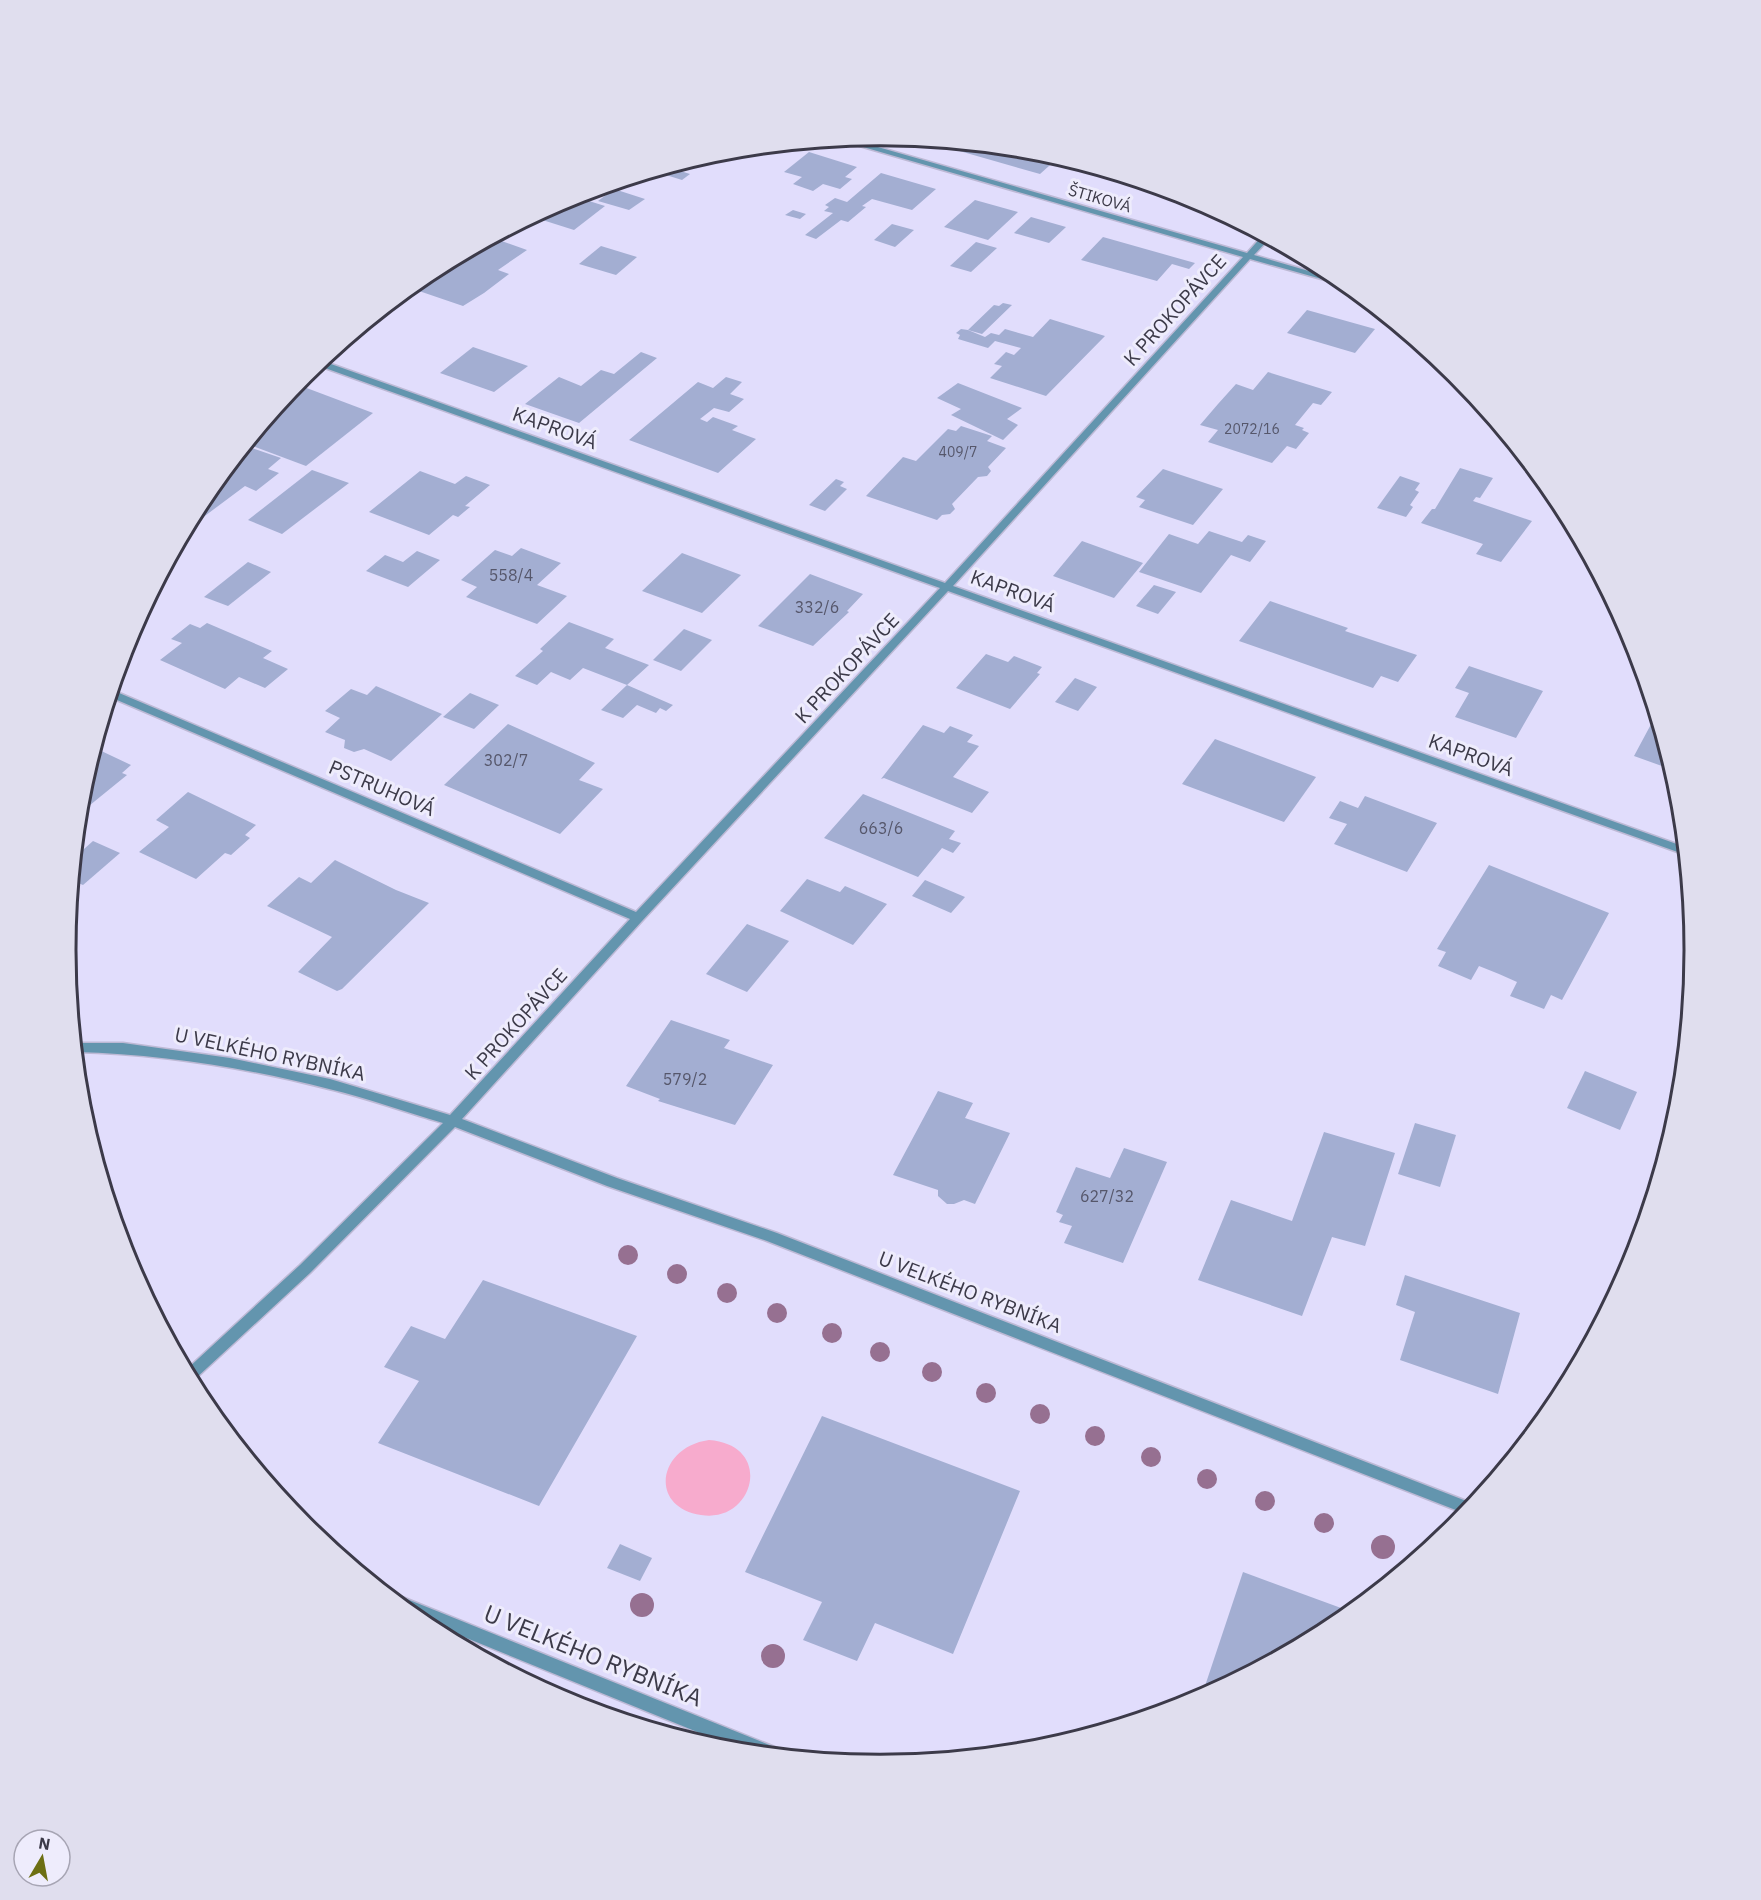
<svg xmlns="http://www.w3.org/2000/svg" width="1761" height="1900" font-family="'IBM Plex Sans',sans-serif">
<rect width="100%" height="100%" fill="#e1ddfc"/>
<path fill="#f7abcd" d="M709,1440C775,1445 754,1524 701,1515C648,1507 658,1447 709,1440Z"/>
<g fill="#a3aed2">
<polygon points="955,143 1040,151 1059,157 1040,174 949,148"/>
<polygon points="809,152 857,167 845,177 852,179 840,189 823,184 813,191 793,184 802,177 784,172"/>
<polygon points="674,169 690,174 682,180 666,175"/>
<polygon points="656,171 648,177 642,175 625,188 613,184"/>
<polygon points="881,173 936,189 912,210 872,199 862,206 866,207 848,222 841,220 816,239 805,235 833,213 824,211 829,207 825,205 835,198 847,202"/>
<polygon points="614,189 645,199 629,210 598,201"/>
<polygon points="573,196 605,206 574,230 533,217"/>
<polygon points="975,200 1018,212 988,240 944,227"/>
<polygon points="793,210 806,214 800,219 785,215"/>
<polygon points="1031,217 1066,227 1049,243 1014,233"/>
<polygon points="892,224 914,230 895,247 874,240"/>
<polygon points="1103,237 1195,263 1189,269 1172,264 1157,281 1081,260"/>
<polygon points="493,238 527,250 498,270 509,274 484,293 463,306 419,291"/>
<polygon points="976,242 997,248 971,272 950,266"/>
<polygon points="601,246 637,257 616,275 579,264"/>
<polygon points="1003,303 1012,305 982,334 968,330 994,305 999,306"/>
<polygon points="1307,310 1375,329 1355,353 1287,333"/>
<polygon points="1050,319 1105,336 1046,396 990,378 1002,366 994,364 1006,352 1014,355 1021,348 995,341 988,348 958,339 960,335 956,333 961,329 968,330 985,337 991,333 999,335 1005,329 1033,337"/>
<polygon points="473,347 528,366 494,392 440,373"/>
<polygon points="641,352 657,358 579,423 525,404 559,377 581,386 601,370 614,374"/>
<polygon points="1268,372 1332,392 1321,405 1313,403 1295,425 1304,428 1302,430 1309,433 1296,449 1287,446 1272,463 1208,442 1218,430 1200,425 1218,404 1236,384 1253,390"/>
<polygon points="726,377 742,382 730,394 744,399 729,412 714,408 700,419 707,422 713,417 738,426 732,430 756,439 718,473 629,440 698,382 713,388"/>
<polygon points="958,383 1022,408 1007,419 1018,425 1003,440 951,415 961,409 937,398"/>
<polygon points="296,384 373,413 306,466 247,444"/>
<polygon points="961,426 992,436 987,441 1006,448 988,467 991,471 987,476 978,477 952,504 955,509 950,514 942,515 937,520 866,496 903,457 916,461 948,429 956,431"/>
<polygon points="246,446 281,458 268,469 279,473 256,491 245,486 186,530 203,497"/>
<polygon points="1460,468 1493,478 1480,498 1476,497 1473,501 1532,521 1501,562 1476,554 1483,544 1421,523 1432,509 1435,509"/>
<polygon points="1163,469 1223,489 1193,525 1139,507 1145,500 1136,497"/>
<polygon points="312,470 349,483 282,534 248,520"/>
<polygon points="420,471 455,484 466,476 490,485 465,506 470,507 458,517 453,515 429,535 369,512"/>
<polygon points="1400,476 1420,483 1415,490 1419,492 1410,505 1413,507 1406,517 1377,508"/>
<polygon points="836,479 844,482 840,486 847,489 825,511 809,505"/>
<polygon points="1209,531 1242,542 1248,535 1266,541 1250,562 1231,555 1201,593 1139,572 1169,534 1198,544"/>
<polygon points="1082,541 1143,563 1114,598 1053,576"/>
<polygon points="521,548 561,563 537,585 567,596 537,624 466,597 477,587 461,580 495,550 512,556"/>
<polygon points="417,551 440,560 408,587 366,571 385,555 403,562"/>
<polygon points="682,553 741,575 702,613 642,591"/>
<polygon points="248,562 271,572 228,606 204,597"/>
<polygon points="810,574 863,594 847,611 849,612 813,646 758,626"/>
<polygon points="1154,585 1176,592 1158,614 1136,606"/>
<polygon points="1270,601 1348,628 1345,631 1417,655 1398,682 1381,676 1373,688 1239,641"/>
<polygon points="569,622 614,639 605,648 649,665 627,685 583,668 570,680 551,672 537,685 515,676 543,651 540,649"/>
<polygon points="207,623 272,651 263,658 288,669 265,688 239,677 225,689 160,660 182,643 171,639 190,624 200,628"/>
<polygon points="684,629 712,640 681,671 653,660"/>
<polygon points="986,654 1008,662 1014,656 1042,667 1037,673 1040,674 1010,709 956,688"/>
<polygon points="1469,666 1543,691 1516,738 1455,717 1469,693 1455,688"/>
<polygon points="1075,678 1097,687 1078,711 1055,702"/>
<polygon points="627,685 673,705 666,711 660,708 656,713 637,705 623,718 601,710"/>
<polygon points="376,686 442,714 391,761 364,749 354,752 344,748 345,740 325,732 340,718 325,711 351,689 367,695"/>
<polygon points="470,693 499,705 474,729 443,717"/>
<polygon points="1656,715 1664,741 1673,770 1634,756"/>
<polygon points="508,724 595,763 579,780 603,789 560,834 444,785"/>
<polygon points="923,725 944,733 950,726 973,735 967,742 979,746 953,777 989,792 972,813 884,778 881,779"/>
<polygon points="1215,739 1316,777 1284,822 1182,784"/>
<polygon points="95,748 131,765 122,773 127,775 79,814 82,791"/>
<polygon points="188,792 256,825 245,835 250,838 231,855 225,853 196,879 139,852 169,827 156,820"/>
<polygon points="863,794 955,831 949,839 961,843 953,853 942,848 918,877 824,838"/>
<polygon points="1365,796 1437,823 1407,872 1334,844 1347,824 1329,818 1340,801 1358,808"/>
<polygon points="93,841 120,853 83,885 73,881 75,857"/>
<polygon points="335,860 396,890 429,903 342,989 337,991 298,972 332,937 267,906 299,877 311,883"/>
<polygon points="1489,865 1609,913 1562,1000 1551,995 1544,1009 1510,996 1517,982 1499,974 1479,966 1471,980 1438,966 1446,952 1437,949"/>
<polygon points="807,879 840,892 845,886 887,904 853,945 780,911"/>
<polygon points="925,880 965,897 951,913 912,896"/>
<polygon points="747,924 789,941 747,992 706,974"/>
<polygon points="671,1020 730,1040 724,1048 773,1065 735,1125 658,1101 660,1099 626,1086"/>
<polygon points="1585,1071 1637,1092 1620,1130 1567,1108"/>
<polygon points="938,1091 973,1103 965,1118 1010,1133 975,1204 964,1200 954,1204 947,1204 938,1196 938,1190 893,1175"/>
<polygon points="1415,1123 1456,1135 1440,1187 1398,1174"/>
<polygon points="1324,1132 1395,1153 1365,1246 1332,1237 1302,1316 1198,1280 1231,1200 1292,1221"/>
<polygon points="1124,1148 1167,1162 1123,1263 1064,1243 1072,1226 1059,1222 1063,1215 1056,1212 1076,1167 1110,1178"/>
<polygon points="1405,1275 1520,1313 1498,1394 1400,1360 1415,1312 1396,1305"/>
<polygon points="483,1280 637,1336 539,1506 378,1443 419,1381 384,1367 411,1326 445,1339"/>
<polygon points="822,1416 1020,1491 953,1654 875,1623 857,1661 803,1640 822,1602 745,1572"/>
<polygon points="620,1544 652,1558 640,1581 607,1568"/>
<polygon points="1243,1572 1352,1612 1333,1627 1201,1698"/>
</g>
<g fill="none" stroke-linecap="round" stroke-linejoin="round">
<g stroke="#bdb9d5" stroke-width="3">
<g id="street">
<path d="M850,139L1247,253L1263,235L1269,239L1254,255L1343,281L1350,287L1250,259L953,586L1685,847L1686,855L948,591L642,921L462,1119L617,1178L777,1233L1474,1504L1466,1514L767,1241L607,1186L455,1127L310,1273L194,1380L192,1381L186,1370L300,1265L443,1123C405,1112 367,1098 329,1089C247,1068 161,1054 76,1052L75,1043H123L230,1058L330,1079L450,1115L630,919L110,697L112,690L636,912L940,588L325,368V364H331L945,583L1243,257L839,140Z"/>
<polygon points="397,1595 777,1748 779,1754 744,1751 415,1617 391,1597"/>
</g>
</g>
<use href="#street" fill="#6395ae" fill-rule="evenodd"/>
</g>
<g fill="#967091">
<circle cx="628" cy="1255" r="10"/>
<circle cx="677" cy="1274" r="10"/>
<circle cx="727" cy="1293" r="10"/>
<circle cx="777" cy="1313" r="10"/>
<circle cx="832" cy="1333" r="10"/>
<circle cx="880" cy="1352" r="10"/>
<circle cx="932" cy="1372" r="10"/>
<circle cx="986" cy="1393" r="10"/>
<circle cx="1040" cy="1414" r="10"/>
<circle cx="1095" cy="1436" r="10"/>
<circle cx="1151" cy="1457" r="10"/>
<circle cx="1207" cy="1479" r="10"/>
<circle cx="1265" cy="1501" r="10"/>
<circle cx="1324" cy="1523" r="10"/>
<circle cx="1383" cy="1547" r="12"/>
<circle cx="642" cy="1605" r="12"/>
<circle cx="773" cy="1656" r="12"/>
</g>
<g text-anchor="middle" stroke-width="6" stroke-linejoin="round" paint-order="stroke">
<g font-size="14" fill="#56576b">
<text x="1252" y="434">2072/16</text>
<text x="958" y="457">409/7</text>
</g>
<g font-size="16" fill="#3c3a49" stroke="#eeecfc">
<text transform="translate(1100 198) rotate(16)" y="6">ŠTIKOVÁ</text>
</g>
<g font-size="16" fill="#56576b">
<text x="511" y="581">558/4</text>
<text x="817" y="613">332/6</text>
<text x="506" y="766">302/7</text>
<text x="881" y="834">663/6</text>
<text x="685" y="1085">579/2</text>
<text x="1107" y="1202">627/32</text>
</g>
<g font-size="20" fill="#3c3a49" stroke="#eeecfc">
<text transform="translate(1175 310) rotate(-48)" y="7">K PROKOPÁVCE</text>
<text transform="translate(555 428) rotate(20)" y="7">KAPROVÁ</text>
<text transform="translate(1013 591) rotate(20)" y="7">KAPROVÁ</text>
<text transform="translate(847 668) rotate(-47)" y="7">K PROKOPÁVCE</text>
<text transform="translate(1471 755) rotate(20)" y="7">KAPROVÁ</text>
<text transform="translate(382 788) rotate(23)" y="7">PSTRUHOVÁ</text>
<text transform="translate(516 1024) rotate(-48)" y="7">K PROKOPÁVCE</text>
<text transform="translate(270 1054) rotate(12)" y="7">U VELKÉHO RYBNÍKA</text>
<text transform="translate(970 1292) rotate(21)" y="7">U VELKÉHO RYBNÍKA</text>
</g>
<g font-size="24" fill="#3c3a49" stroke="#eeecfc">
<text transform="translate(593 1656) rotate(22)" y="8">U VELKÉHO RYBNÍKA</text>
</g>
</g>
<path d="M0 0H1761V1900H0ZM76 950a804 804 0 1 1 1608 0a804 804 0 1 1-1608 0Z" fill="#e0deee" fill-rule="evenodd"/>
<path fill="none" stroke="#3c3a49" stroke-width="3" d="M76 950a804 804 0 1 1 1608 0a804 804 0 1 1-1608 0Z"/>
<g transform="translate(42 1858) rotate(10)"><circle r="28" fill="#eeecfc" stroke="#a7a5b4" stroke-width="1.5"/>
<path d="M0-4.5L10 22L0 15L-10 22Z" fill="#6d6f13"/>
<text y="-9" font-size="16" font-weight="bold" text-anchor="middle" fill="#3c3a49">N</text>
</g>
</svg>
